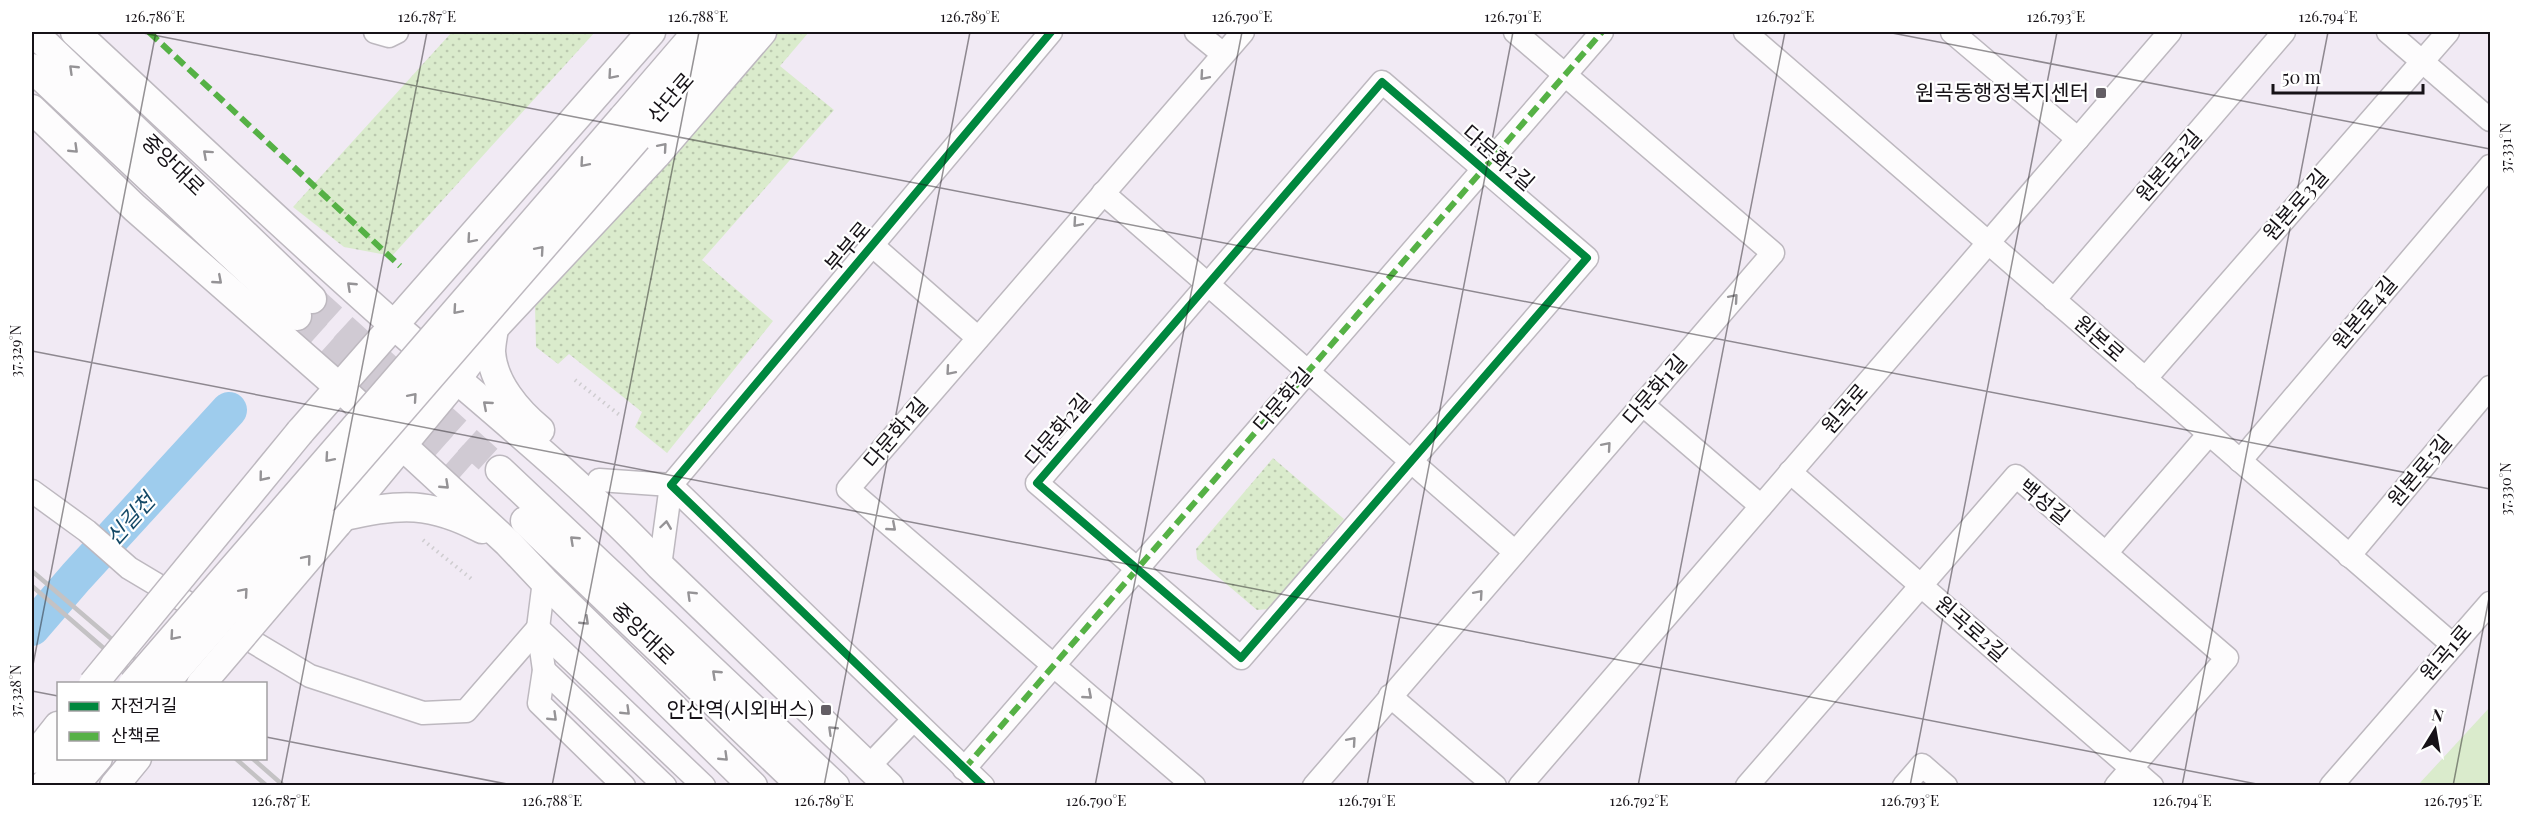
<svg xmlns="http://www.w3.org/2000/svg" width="2522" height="817" font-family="'Playfair Display','Noto Sans KR',serif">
<defs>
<pattern id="grass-dots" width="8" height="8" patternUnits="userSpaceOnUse" patternTransform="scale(1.5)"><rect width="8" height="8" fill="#daebcc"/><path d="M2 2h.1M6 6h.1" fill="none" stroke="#bac8ae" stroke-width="1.8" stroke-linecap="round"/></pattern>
</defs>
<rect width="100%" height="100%" fill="#f1eaf4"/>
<g fill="url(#grass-dots)">
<polygon points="452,32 595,32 392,256 344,247 293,207"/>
<polygon points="768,32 809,32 780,66 834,110 702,260 773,321 667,453 635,427 642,412 569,354 558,364 536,347 535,306"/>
<polygon points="1273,458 1344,519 1268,609 1257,610 1197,559 1196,549"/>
</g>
<polygon fill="#daebcc" points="2490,707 2490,785 2418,785"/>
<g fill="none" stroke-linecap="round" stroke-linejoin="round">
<polyline stroke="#9ecced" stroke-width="36" points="32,628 76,577 229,410"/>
<g stroke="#d0cad3" stroke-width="28" stroke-dasharray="28 14" stroke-linecap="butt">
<polyline points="312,299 500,470"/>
<polyline points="297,316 468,468"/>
</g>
<g stroke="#bdb8bf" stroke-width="25">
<g id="minor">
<polyline points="375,32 389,36 397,32"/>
<polyline points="1196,32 1223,54"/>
<polyline points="1745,32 2453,645"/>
<polyline points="1952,32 2078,139"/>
<polyline points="2388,32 2490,120"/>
<polygon points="1382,82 1587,258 1241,658 1037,483"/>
<polyline points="1103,193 1515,552"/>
<polyline points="872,245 978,338"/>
<polyline points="2054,300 2284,32"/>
<polyline points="2145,379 2448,32"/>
<polyline points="1642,404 1761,506"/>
<polyline points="2240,461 2490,166"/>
<polyline points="1790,472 2152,786"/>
<polyline points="599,480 671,485 983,786"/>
<polyline points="32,491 87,531 129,568 310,676 423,713 466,711 538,628 704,786"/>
<polyline points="2106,553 2209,434"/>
<polyline points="2349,556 2490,387"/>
<polyline points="660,566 671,485 1051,32"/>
<polyline points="544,581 538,628 544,670 539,703 624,786"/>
<polyline points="544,670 665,786"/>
<polyline points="1390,696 1495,786"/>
<polyline points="870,765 913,720"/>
<polyline points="964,769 1602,32"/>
<polyline points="1194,786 848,489 1243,32"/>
<polyline points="1314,786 1773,253 1515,32"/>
<polyline points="1520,786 2170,32"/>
<polyline points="1747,786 2016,476 2227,658 2116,786"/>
<polyline points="1904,786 1922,765 1946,786"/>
<polyline points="2331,786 2490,603"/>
</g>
</g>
<g stroke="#bdb8bf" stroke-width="31">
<g id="major">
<polyline points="33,32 312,299"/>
<path d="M75,32C181,130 286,230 395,326C484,404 579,479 660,566L889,786"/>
<polyline points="32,68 297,316"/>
<polyline points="32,109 135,208 340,388 508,543 544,581 753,786"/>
<polyline points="623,118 697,32"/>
<polyline points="637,138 729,32"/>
<path d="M494,328C493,336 491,344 491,352C493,383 517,411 540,430"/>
<polyline points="300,432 651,32"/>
<polyline points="500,470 835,786"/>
<path d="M345,516C400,503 431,502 482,529"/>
<polyline points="525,521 802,786"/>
<polyline points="337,524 457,379 494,328 656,155 762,32"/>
<polyline points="32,759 58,726"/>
<polyline points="43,786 67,758"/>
<polyline points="74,786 98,758"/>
<polyline points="114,786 137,758"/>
</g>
</g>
<g stroke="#cfcdd0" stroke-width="4" stroke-dasharray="1.5 4.5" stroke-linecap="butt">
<polyline points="575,380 622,417"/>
<polyline points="423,540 474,581"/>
</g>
<use href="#minor" stroke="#fdfcfd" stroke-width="22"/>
<use href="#major" stroke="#fdfcfd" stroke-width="28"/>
<g stroke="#c4c2c4" stroke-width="4.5">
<polyline points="32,571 164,684"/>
<polyline points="32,586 145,684"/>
<polyline points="235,758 267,786"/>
<polyline points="252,758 284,786"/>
</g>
<g stroke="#bdb8bf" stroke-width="31" stroke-linecap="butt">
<g id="major-bridge">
<polyline points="93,684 300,432"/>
<polyline points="133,684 623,118"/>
<polyline points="164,684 637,138"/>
<polyline points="201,684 337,524"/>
</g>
</g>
<use href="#major-bridge" stroke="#fdfcfd" stroke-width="28"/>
<g stroke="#55b145" stroke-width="6" stroke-dasharray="12 6" stroke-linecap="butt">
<polyline points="149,32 400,266"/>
<polyline points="964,769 1602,32"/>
</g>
<g stroke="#fff" stroke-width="11">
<g id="cycleway">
<polygon points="1382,82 1587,258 1241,658 1037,483"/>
<polyline points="983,786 671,485 1051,32"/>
</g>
</g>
<use href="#cycleway" stroke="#00873e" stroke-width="8"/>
</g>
<defs><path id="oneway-chevron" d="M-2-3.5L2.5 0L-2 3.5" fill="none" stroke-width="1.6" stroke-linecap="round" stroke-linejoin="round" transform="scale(1.5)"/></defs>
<g stroke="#959396">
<use href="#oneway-chevron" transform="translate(73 69) rotate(-136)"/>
<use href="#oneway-chevron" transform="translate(612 75) rotate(131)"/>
<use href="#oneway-chevron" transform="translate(1204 76) rotate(131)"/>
<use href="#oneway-chevron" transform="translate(663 147) rotate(-49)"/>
<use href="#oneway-chevron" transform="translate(74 149) rotate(44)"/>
<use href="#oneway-chevron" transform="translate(207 154) rotate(-138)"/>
<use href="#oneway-chevron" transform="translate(584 163) rotate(131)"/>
<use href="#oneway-chevron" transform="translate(1077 223) rotate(131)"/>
<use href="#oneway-chevron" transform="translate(471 239) rotate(131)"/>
<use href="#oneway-chevron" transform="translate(540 250) rotate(-49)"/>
<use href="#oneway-chevron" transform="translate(218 280) rotate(41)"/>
<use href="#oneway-chevron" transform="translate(351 286) rotate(-137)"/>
<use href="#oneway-chevron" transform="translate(1734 298) rotate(-49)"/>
<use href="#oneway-chevron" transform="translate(457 310) rotate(131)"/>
<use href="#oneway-chevron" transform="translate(950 371) rotate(131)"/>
<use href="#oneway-chevron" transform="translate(413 397) rotate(-49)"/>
<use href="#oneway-chevron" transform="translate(487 405) rotate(-139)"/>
<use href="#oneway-chevron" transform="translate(1607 446) rotate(-49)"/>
<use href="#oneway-chevron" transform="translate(329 458) rotate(131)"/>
<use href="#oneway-chevron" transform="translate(263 477) rotate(129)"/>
<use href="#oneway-chevron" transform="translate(445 485) rotate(43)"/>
<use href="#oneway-chevron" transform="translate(666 525) rotate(-82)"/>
<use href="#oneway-chevron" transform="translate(892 527) rotate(41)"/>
<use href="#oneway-chevron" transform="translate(574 540) rotate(-137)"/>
<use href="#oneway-chevron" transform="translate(307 559) rotate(-50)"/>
<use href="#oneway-chevron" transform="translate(244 592) rotate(-49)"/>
<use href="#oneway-chevron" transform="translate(1479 594) rotate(-49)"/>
<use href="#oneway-chevron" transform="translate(691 595) rotate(-136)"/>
<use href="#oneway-chevron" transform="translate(585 621) rotate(44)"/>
<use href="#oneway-chevron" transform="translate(174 636) rotate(131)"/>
<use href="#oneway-chevron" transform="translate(716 674) rotate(-137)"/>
<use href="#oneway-chevron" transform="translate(1088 695) rotate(41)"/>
<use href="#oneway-chevron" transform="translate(626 711) rotate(44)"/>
<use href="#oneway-chevron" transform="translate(553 717) rotate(44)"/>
<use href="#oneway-chevron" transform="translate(832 730) rotate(-136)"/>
<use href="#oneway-chevron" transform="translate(1352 741) rotate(-49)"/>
<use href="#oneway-chevron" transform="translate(724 757) rotate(44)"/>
</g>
<path fill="none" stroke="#161217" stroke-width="1.5" stroke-opacity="0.45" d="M138,32L2490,489M1887,32L2490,149M32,351L2267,786M32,670L156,32M32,691L58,696M266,737L517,786M281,786L427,32M552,786L699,32M824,786L970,32M1095,786L1242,32M1367,786L1513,32M1638,786L1785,32M1910,786L2057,32M2182,786L2328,32M2453,786L2490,593"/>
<g fill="#635e64" stroke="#fff" stroke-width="2">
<rect x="2095" y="87" width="12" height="12" rx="3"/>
<rect x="820" y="704" width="12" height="12" rx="3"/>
</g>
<g text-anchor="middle" stroke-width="4.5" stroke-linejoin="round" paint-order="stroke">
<g font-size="21" fill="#161217" stroke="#fff" text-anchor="end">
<text x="2089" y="100">원곡동행정복지센터</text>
<text x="814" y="717">안산역(시외버스)</text>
</g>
<g font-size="21" fill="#161217" stroke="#fff">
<text transform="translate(671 98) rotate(-49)" y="7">산단로</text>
<text transform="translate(1498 158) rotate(41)" y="7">다문화2길</text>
<text transform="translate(173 165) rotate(44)" y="7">중앙대로</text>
<text transform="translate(2169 166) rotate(-49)" y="7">원본로2길</text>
<text transform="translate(2296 205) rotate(-49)" y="7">원본로3길</text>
<text transform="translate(848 247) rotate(-50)" y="7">부부로</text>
<text transform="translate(2365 313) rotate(-50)" y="7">원본로4길</text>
<text transform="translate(2099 339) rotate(41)" y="7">원본로</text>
<text transform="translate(1655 390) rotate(-49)" y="7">다문화1길</text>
<text transform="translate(1283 400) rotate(-49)" y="7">다문화길</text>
<text transform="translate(1845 409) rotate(-49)" y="7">원곡로</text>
<text transform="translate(1058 430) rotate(-49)" y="7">다문화2길</text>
<text transform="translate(896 433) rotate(-49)" y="7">다문화1길</text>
<text transform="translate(2420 471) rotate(-50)" y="7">원본로5길</text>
<text transform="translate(2044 502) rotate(39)" y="7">백성길</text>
<text transform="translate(1971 629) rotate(41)" y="7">원곡로2길</text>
<text transform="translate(643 634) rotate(44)" y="7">중앙대로</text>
<text transform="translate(2446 653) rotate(-49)" y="7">원곡1로</text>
</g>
<g font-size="22" font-style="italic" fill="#134866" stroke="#fff">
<text transform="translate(130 519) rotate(-48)" y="8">신길천</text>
</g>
</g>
<rect width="2522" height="817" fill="none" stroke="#ffffff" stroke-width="66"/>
<rect x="57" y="682" width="210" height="78" fill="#ffffff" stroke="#a2a0a2" stroke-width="1.5"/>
<rect x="69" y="702" width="30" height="9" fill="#00873e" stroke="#a2a0a2" stroke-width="1.5"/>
<text x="111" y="712" font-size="18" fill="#161217">자전거길</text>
<rect x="69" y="732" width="30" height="9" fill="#55b145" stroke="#a2a0a2" stroke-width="1.5"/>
<text x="111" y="742" font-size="18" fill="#161217">산책로</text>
<g transform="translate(2435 730) rotate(11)" stroke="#ffffff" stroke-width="4.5" paint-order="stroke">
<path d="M0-4.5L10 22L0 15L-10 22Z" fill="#161217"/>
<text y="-9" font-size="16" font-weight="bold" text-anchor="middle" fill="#161217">N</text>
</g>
<path d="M2273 84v9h150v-9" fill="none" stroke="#161217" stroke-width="3"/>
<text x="2282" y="84" font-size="18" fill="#161217" stroke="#ffffff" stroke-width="4.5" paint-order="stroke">50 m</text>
<rect x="33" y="33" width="2456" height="751" fill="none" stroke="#161217" stroke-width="2"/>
<g font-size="15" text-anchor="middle" fill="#161217">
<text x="155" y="22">126.786°E</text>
<text x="427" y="22">126.787°E</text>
<text x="698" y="22">126.788°E</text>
<text x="970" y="22">126.789°E</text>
<text x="1242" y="22">126.790°E</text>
<text x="1513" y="22">126.791°E</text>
<text x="1785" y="22">126.792°E</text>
<text x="2056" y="22">126.793°E</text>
<text x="2328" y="22">126.794°E</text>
<text transform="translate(2506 148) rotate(-90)" y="5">37.331°N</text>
<text transform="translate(16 351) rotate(-90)" y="5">37.329°N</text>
<text transform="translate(2506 489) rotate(-90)" y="5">37.330°N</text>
<text transform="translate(16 691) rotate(-90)" y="5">37.328°N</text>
<text x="281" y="806">126.787°E</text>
<text x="552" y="806">126.788°E</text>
<text x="824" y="806">126.789°E</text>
<text x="1096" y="806">126.790°E</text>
<text x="1367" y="806">126.791°E</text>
<text x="1639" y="806">126.792°E</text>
<text x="1910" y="806">126.793°E</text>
<text x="2182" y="806">126.794°E</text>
<text x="2453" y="806">126.795°E</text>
</g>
</svg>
